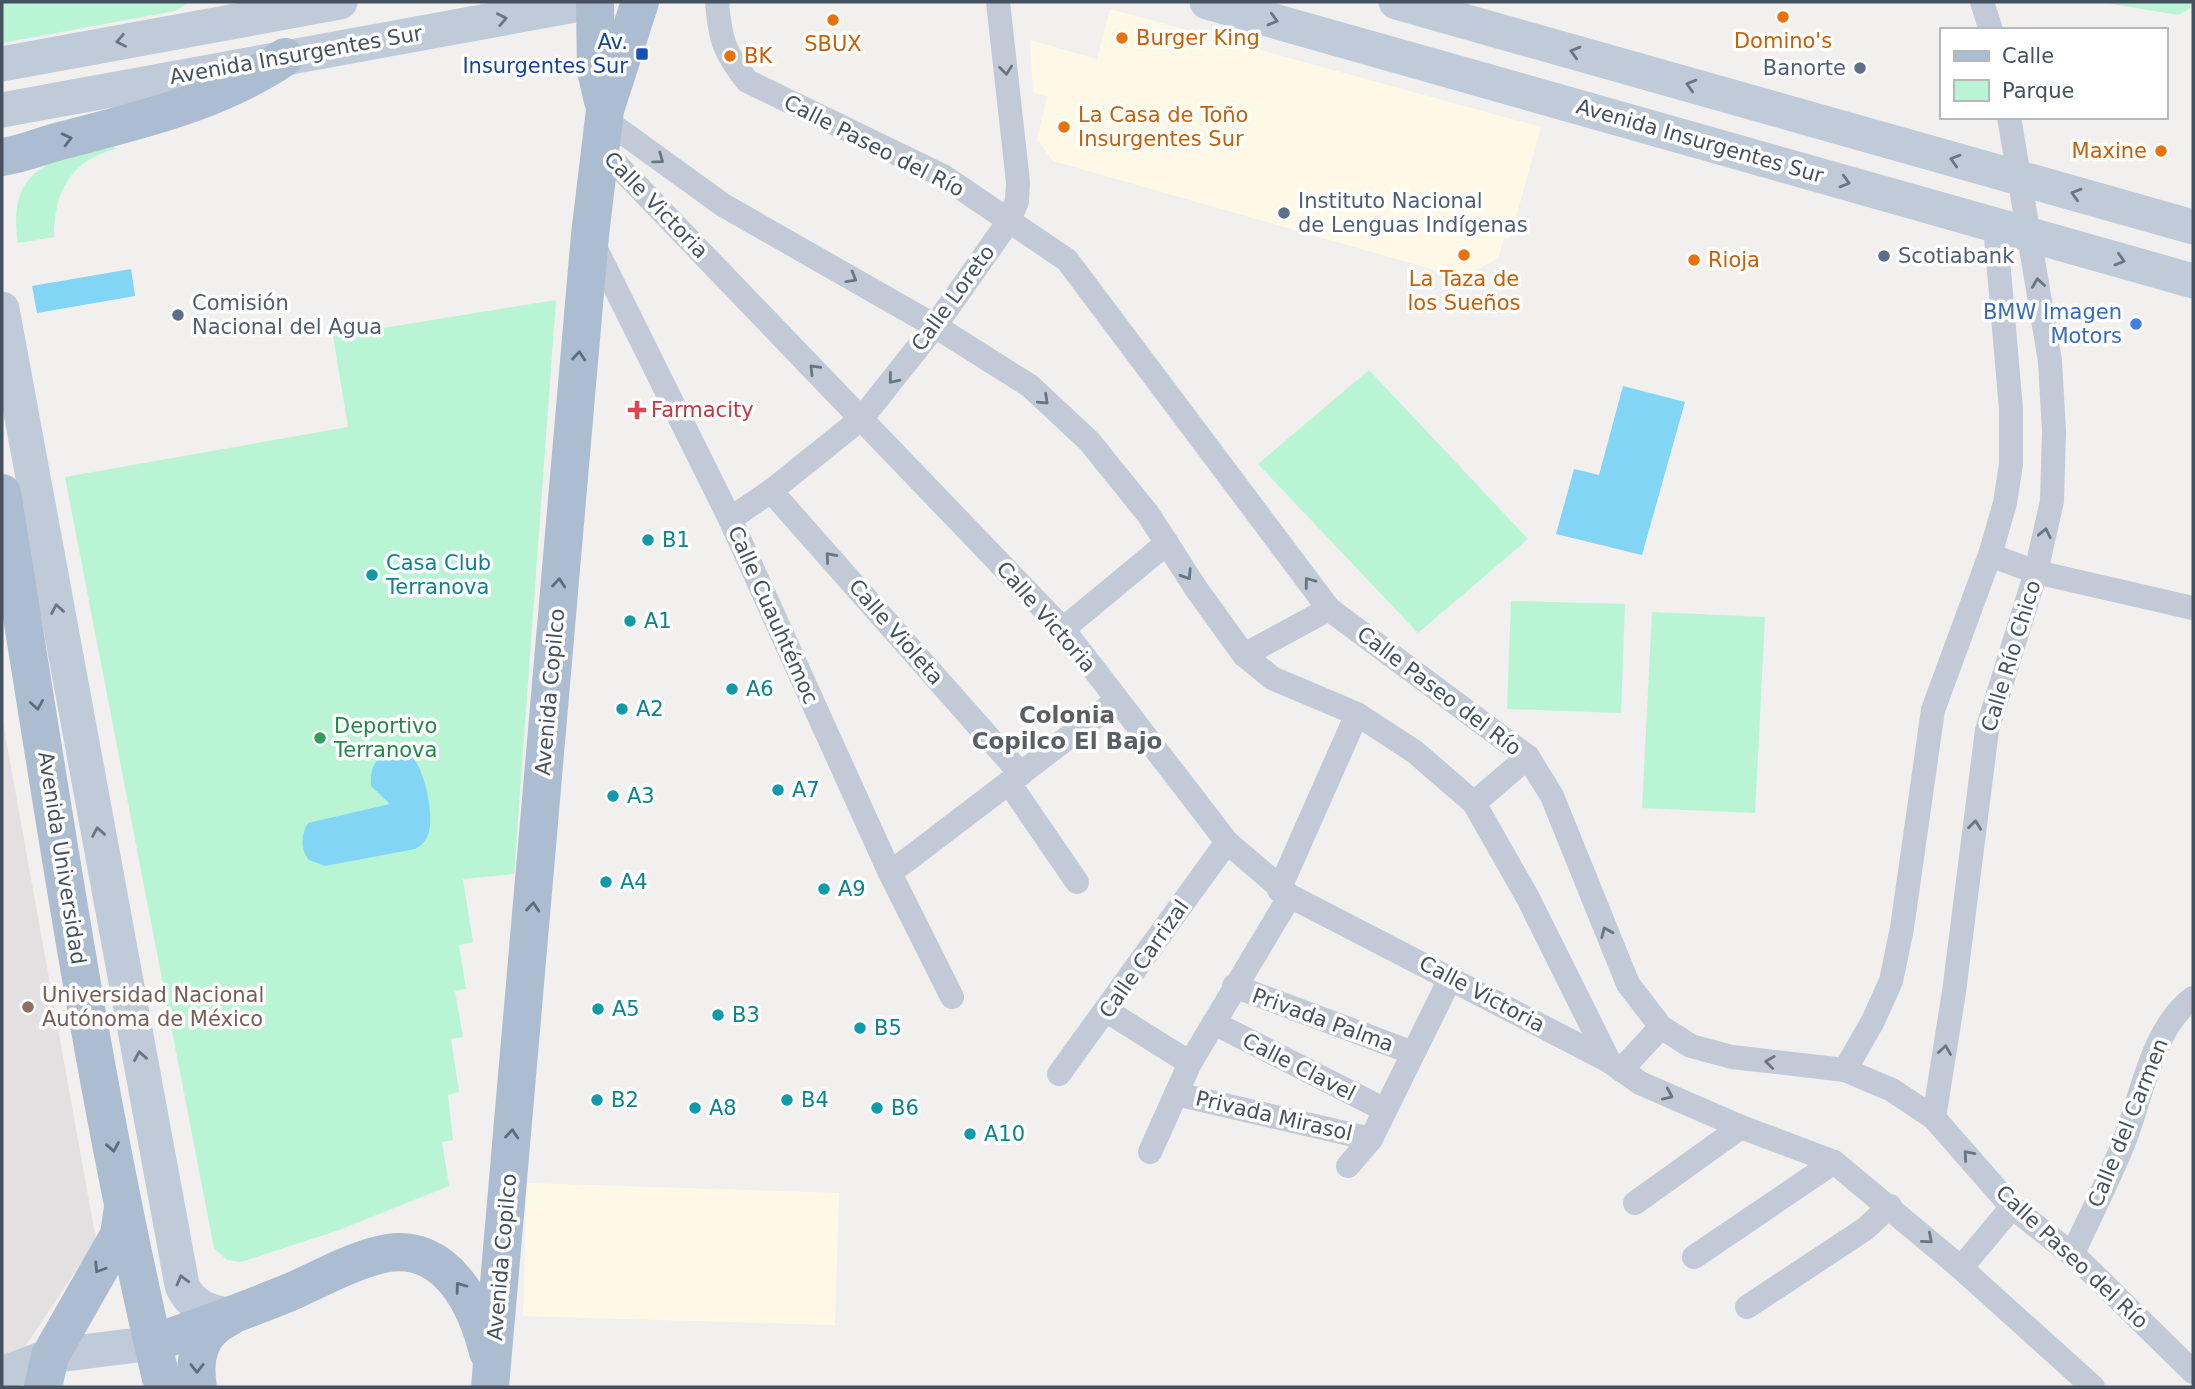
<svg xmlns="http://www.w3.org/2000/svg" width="2195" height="1389" font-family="'DejaVu Sans',sans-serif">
<rect width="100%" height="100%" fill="#f2efef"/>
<g fill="#fef9e7">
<polygon points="1110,9 1541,127 1510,239 1504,238 1498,258 1463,278 1053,161 1037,139 1047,97 1033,92 1030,40 1097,59"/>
<polygon points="527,1183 839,1193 835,1325 523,1316"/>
</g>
<polygon fill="#e3e0e1" points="2,717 96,1240 23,1350 2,1387"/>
<g fill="#b9f4d4">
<polygon points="2,2 190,2 175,11 2,43"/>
<polygon points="2101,2 2193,2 2189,9 2178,15"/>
<path d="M113,140L115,149C70,161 54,192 54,237L18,243C7,164 52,163 113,140Z"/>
<polygon points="556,300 514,874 463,879 473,942 459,945 466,989 455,991 463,1037 451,1039 459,1092 448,1095 453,1140 442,1142 449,1186 339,1230 241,1262 227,1260 214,1248 65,477 348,427 333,336"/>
<polygon points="1369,370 1528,539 1418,633 1258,464"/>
<polygon points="1511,601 1625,604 1621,713 1507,709"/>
<polygon points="1652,612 1765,617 1755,813 1642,808"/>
</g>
<g fill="#82d5f5">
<polygon points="131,269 135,296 37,313 32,286"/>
<polygon points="1623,386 1685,402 1642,555 1556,534 1574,469 1599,475"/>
<path d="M405,751C424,759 434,814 429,832C426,841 422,845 415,849L325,866L309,860C300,849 301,834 308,823L390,804L371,786C369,762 381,750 405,751Z"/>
</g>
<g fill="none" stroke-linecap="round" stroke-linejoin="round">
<g stroke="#c1cad6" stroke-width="24">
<path d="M717,2C720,39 724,52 747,81L943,176L1067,260L1329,609L1528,757L1552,796L1628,984L1661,1027L1691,1046L1732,1057L1845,1070L1892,1090L1934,1118L2012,1207L2078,1259L2193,1372"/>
<polyline points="1982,2 1991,30"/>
<polyline points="604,119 723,205 935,326 1030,386 1089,441 1148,514 1197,590 1244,655 1272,678 1357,714 1415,752 1474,803 1528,898 1609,1061 1640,1083 1741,1127 1834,1162 1961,1268 2093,1387"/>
<polyline points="600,147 1063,629 1227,842 1290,896 1609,1061"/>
<polyline points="591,239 730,519 890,873 952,997"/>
<polyline points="771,491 1021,774"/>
<polyline points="730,519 771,491 862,418 935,326 1009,221 1017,201 1018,182 998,2"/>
<polyline points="1990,555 2036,572 2193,608"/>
<polyline points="1063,629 1167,543"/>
<polyline points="1244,655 1329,609"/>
<polyline points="1009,783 1077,882"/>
<polyline points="1474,803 1528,757"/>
<polyline points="890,873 1116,701"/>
<polyline points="1279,890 1357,714"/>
<polyline points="1234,986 1413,1053"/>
<polyline points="1107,1011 1190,1063"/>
<polyline points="1214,1023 1385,1110"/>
<polyline points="1621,1070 1661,1027"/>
<polyline points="1845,1070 1873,1021 1891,981 1902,928 1933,710 1990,555 2005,503 2011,464 2011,409 1995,225"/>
<polyline points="1059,1074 1227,842"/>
<polyline points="1176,1094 1371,1139"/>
<polyline points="1934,1118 1954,992 1987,730 2036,572 2052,501 2054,432 2050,361 2009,117"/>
<polyline points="1150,1152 1190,1063 1290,896"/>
<polyline points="1348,1166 1371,1139 1451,977"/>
<polyline points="1635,1203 1741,1127"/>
<path d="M2072,1255C2089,1219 2107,1183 2122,1147C2142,1099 2150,1030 2193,998"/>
<polyline points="1694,1257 1834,1162"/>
<polyline points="1961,1268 2012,1207"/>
<polyline points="1747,1307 1865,1229 1890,1206"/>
</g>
<g stroke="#c0cbda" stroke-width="35">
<polyline points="1207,2 2193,281"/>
<polyline points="1396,2 2193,227"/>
<polyline points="2,64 340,2"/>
<polyline points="2,110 591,2"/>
<path d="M2,309L182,1285C191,1307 211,1313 233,1316"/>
<polyline points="2,1374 50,1356 153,1343"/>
</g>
<g stroke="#acbcd1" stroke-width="38">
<polyline points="595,2 596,71 603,101"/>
<path d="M2,157C24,154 43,145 64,140C141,120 219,102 285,57"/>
<path d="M2,493C51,791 93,1093 163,1387"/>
<path d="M153,1343C198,1328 243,1311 288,1293C319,1280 354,1259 388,1253C447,1244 476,1304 488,1352"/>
<polyline points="43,1387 50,1356 119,1235 123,1207"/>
<path d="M198,1387C193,1358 199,1332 228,1318"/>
<polyline points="490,1387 590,235 605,110 640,2"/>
</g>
</g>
<defs><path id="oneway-chevron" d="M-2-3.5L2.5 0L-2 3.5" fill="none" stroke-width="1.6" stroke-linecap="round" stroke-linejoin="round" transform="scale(1.75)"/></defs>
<g stroke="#6a7684">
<use href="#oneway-chevron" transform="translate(502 19) rotate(-11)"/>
<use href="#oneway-chevron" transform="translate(1273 20) rotate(16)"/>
<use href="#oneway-chevron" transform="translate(121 41) rotate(169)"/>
<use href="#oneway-chevron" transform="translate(1575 52) rotate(-164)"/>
<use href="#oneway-chevron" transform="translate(1691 85) rotate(-164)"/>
<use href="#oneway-chevron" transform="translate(1955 160) rotate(-164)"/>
<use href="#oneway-chevron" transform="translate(1845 182) rotate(16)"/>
<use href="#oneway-chevron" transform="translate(2076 194) rotate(-164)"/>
<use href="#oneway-chevron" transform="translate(2120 260) rotate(16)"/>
<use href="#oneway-chevron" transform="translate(57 609) rotate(-100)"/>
<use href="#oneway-chevron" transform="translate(98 832) rotate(-100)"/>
<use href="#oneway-chevron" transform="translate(140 1056) rotate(-100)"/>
<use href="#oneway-chevron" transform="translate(182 1280) rotate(-105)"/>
</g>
<g stroke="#6a7583">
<use href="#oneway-chevron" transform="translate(1006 70) rotate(84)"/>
<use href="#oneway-chevron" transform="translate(659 159) rotate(36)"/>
<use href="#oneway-chevron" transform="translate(852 278) rotate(30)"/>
<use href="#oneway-chevron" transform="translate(2038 283) rotate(-98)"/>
<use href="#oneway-chevron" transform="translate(814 369) rotate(-134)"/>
<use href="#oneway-chevron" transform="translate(893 379) rotate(129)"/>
<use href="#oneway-chevron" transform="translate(1044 400) rotate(43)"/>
<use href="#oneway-chevron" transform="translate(2045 533) rotate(-78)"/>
<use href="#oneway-chevron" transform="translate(830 557) rotate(-131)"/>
<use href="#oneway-chevron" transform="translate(1187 575) rotate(57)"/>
<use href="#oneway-chevron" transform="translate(1309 582) rotate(-127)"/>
<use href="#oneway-chevron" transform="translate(1975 825) rotate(-83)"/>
<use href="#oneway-chevron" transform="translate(1606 932) rotate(-113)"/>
<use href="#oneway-chevron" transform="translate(1945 1050) rotate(-81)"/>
<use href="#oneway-chevron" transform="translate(1770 1062) rotate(-173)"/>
<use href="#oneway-chevron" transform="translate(1668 1095) rotate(24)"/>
<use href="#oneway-chevron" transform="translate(1968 1155) rotate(-131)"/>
<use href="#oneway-chevron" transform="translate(1928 1239) rotate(41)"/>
</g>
<g stroke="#5f6c7c">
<use href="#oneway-chevron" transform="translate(67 139) rotate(-14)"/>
<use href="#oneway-chevron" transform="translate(579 356) rotate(-85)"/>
<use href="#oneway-chevron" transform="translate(559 583) rotate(-85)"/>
<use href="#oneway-chevron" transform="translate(37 705) rotate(81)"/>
<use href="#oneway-chevron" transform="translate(533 907) rotate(-85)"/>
<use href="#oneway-chevron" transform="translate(512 1134) rotate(-85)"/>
<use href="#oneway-chevron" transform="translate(113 1147) rotate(80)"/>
<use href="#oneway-chevron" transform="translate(99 1268) rotate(122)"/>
<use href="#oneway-chevron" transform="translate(460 1287) rotate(-126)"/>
<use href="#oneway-chevron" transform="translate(197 1368) rotate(90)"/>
</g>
<g fill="#e8710a" stroke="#fff" stroke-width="2.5">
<circle cx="1783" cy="17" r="7"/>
<circle cx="833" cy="20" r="7"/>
<circle cx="1122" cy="38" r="7"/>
<circle cx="730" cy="56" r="7"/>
<circle cx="1064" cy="127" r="7"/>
<circle cx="2161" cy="151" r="7"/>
<circle cx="1464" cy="255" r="7"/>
<circle cx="1694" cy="260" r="7"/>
</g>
<rect fill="#1a4fb4" stroke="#fff" stroke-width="2.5" x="635" y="47" width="14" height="14" rx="3.5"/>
<g fill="#5c6f8a" stroke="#fff" stroke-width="2.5">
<circle cx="1860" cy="68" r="7"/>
<circle cx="1284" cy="213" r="7"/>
<circle cx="1884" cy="256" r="7"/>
<circle cx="178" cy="315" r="7"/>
</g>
<circle fill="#3f7fe0" stroke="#fff" stroke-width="2.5" cx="2136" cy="324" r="7"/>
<path fill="#e0444e" stroke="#fff" stroke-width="2.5" d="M633.5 399.5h7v7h7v7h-7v7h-7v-7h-7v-7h7z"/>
<g fill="#0f9aa8" stroke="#fff" stroke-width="2.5">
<circle cx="648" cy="540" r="7"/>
<circle cx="372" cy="575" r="7"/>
<circle cx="630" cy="621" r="7"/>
<circle cx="732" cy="689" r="7"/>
<circle cx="622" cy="709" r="7"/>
<circle cx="778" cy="790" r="7"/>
<circle cx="613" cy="796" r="7"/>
<circle cx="606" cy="882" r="7"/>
<circle cx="824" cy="889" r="7"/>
<circle cx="598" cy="1009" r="7"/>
<circle cx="718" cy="1015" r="7"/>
<circle cx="860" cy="1028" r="7"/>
<circle cx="597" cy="1100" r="7"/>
<circle cx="787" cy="1100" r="7"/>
<circle cx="695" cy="1108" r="7"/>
<circle cx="877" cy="1108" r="7"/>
<circle cx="970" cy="1134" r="7"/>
</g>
<circle fill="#2e9e5b" stroke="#fff" stroke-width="2.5" cx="320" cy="738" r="7"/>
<circle fill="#8d6e63" stroke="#fff" stroke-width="2.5" cx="28" cy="1007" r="7"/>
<g text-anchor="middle" stroke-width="7" stroke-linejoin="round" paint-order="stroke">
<g font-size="21" fill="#c56008" stroke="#fff" text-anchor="start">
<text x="1136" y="45">Burger King</text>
<text x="1783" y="48" text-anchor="middle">Domino's</text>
<text x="833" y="51" text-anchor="middle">SBUX</text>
<text x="744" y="63">BK</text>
<text x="1078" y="122">La Casa de Toño<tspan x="1078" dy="24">Insurgentes Sur</tspan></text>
<text x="2147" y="158" text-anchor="end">Maxine</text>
<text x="1708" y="267">Rioja</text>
<text x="1464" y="286" text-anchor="middle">La Taza de<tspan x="1464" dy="24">los Sueños</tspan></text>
</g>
<g font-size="21" fill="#164399" stroke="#fff" text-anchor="end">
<text x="628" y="49">Av.<tspan x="628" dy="24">Insurgentes Sur</tspan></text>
</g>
<g font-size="21" fill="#45515f" stroke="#fff">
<text transform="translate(296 55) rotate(-10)" y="7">Avenida Insurgentes Sur</text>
<text transform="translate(1700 141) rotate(16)" y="7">Avenida Insurgentes Sur</text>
<text transform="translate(874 146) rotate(27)" y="7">Calle Paseo del Río</text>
<text transform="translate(656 205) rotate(46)" y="7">Calle Victoria</text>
<text transform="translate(953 298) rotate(-54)" y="7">Calle Loreto</text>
<text transform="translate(773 615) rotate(66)" y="7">Calle Cuauhtémoc</text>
<text transform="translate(1046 617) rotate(49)" y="7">Calle Victoria</text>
<text transform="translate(896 632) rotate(49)" y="7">Calle Violeta</text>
<text transform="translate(2011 656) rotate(-73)" y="7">Calle Río Chico</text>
<text transform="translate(1439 691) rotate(37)" y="7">Calle Paseo del Río</text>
<text transform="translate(550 692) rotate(-85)" y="7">Avenida Copilco</text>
<text transform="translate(62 858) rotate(81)" y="7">Avenida Universidad</text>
<text transform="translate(1144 959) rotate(-55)" y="7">Calle Carrizal</text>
<text transform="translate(1482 994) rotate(28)" y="7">Calle Victoria</text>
<text transform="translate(1323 1020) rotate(20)" y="7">Privada Palma</text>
<text transform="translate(1299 1067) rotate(27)" y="7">Calle Clavel</text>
<text transform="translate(1274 1116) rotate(13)" y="7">Privada Mirasol</text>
<text transform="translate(2128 1123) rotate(-68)" y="7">Calle del Carmen</text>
<text transform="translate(502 1257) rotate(-85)" y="7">Avenida Copilco</text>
<text transform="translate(2072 1257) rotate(43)" y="7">Calle Paseo del Río</text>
</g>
<g font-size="21" fill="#4e5e75" stroke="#fff" text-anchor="start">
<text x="1846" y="75" text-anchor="end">Banorte</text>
<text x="1298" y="208">Instituto Nacional<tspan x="1298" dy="24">de Lenguas Indígenas</tspan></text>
<text x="1898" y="263">Scotiabank</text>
<text x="192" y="310">Comisión<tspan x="192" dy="24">Nacional del Agua</tspan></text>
</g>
<g font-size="21" fill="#366cbe" stroke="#fff" text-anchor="end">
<text x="2122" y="319">BMW Imagen<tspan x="2122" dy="24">Motors</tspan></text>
</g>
<g font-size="21" fill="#be3a42" stroke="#fff" text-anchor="start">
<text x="651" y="417">Farmacity</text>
</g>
<g font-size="21" fill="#0d838f" stroke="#fff" text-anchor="start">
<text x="662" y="547">B1</text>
<text x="386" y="570">Casa Club<tspan x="386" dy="24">Terranova</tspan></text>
<text x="644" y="628">A1</text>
<text x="746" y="696">A6</text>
<text x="636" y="716">A2</text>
<text x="792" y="797">A7</text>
<text x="627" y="803">A3</text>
<text x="620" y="889">A4</text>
<text x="838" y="896">A9</text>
<text x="612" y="1016">A5</text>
<text x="732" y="1022">B3</text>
<text x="874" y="1035">B5</text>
<text x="611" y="1107">B2</text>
<text x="801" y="1107">B4</text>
<text x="709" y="1115">A8</text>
<text x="891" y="1115">B6</text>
<text x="984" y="1141">A10</text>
</g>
<g font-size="21" fill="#27864d" stroke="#fff" text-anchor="start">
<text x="334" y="733">Deportivo<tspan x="334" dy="24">Terranova</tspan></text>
</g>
<g font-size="21" fill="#785e54" stroke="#fff" text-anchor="start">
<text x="42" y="1002">Universidad Nacional<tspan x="42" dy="24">Autónoma de México</tspan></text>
</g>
<g font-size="23" font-weight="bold" fill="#5b5f65" stroke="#fff">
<text x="1067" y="723">Colonia<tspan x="1067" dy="26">Copilco El Bajo</tspan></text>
</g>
</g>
<rect width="2195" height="1389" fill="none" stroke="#45515f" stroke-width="7"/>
<rect x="1940" y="28" width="228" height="91" fill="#ffffff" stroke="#b5b9bf" stroke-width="2"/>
<rect x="1954" y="51" width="35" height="10" fill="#acbcd1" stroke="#b5b9bf" stroke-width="2"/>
<text x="2002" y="63" font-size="21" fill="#45515f">Calle</text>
<rect x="1954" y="80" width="35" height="21" fill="#b9f4d4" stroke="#b5b9bf" stroke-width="2"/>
<text x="2002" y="98" font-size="21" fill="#45515f">Parque</text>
</svg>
